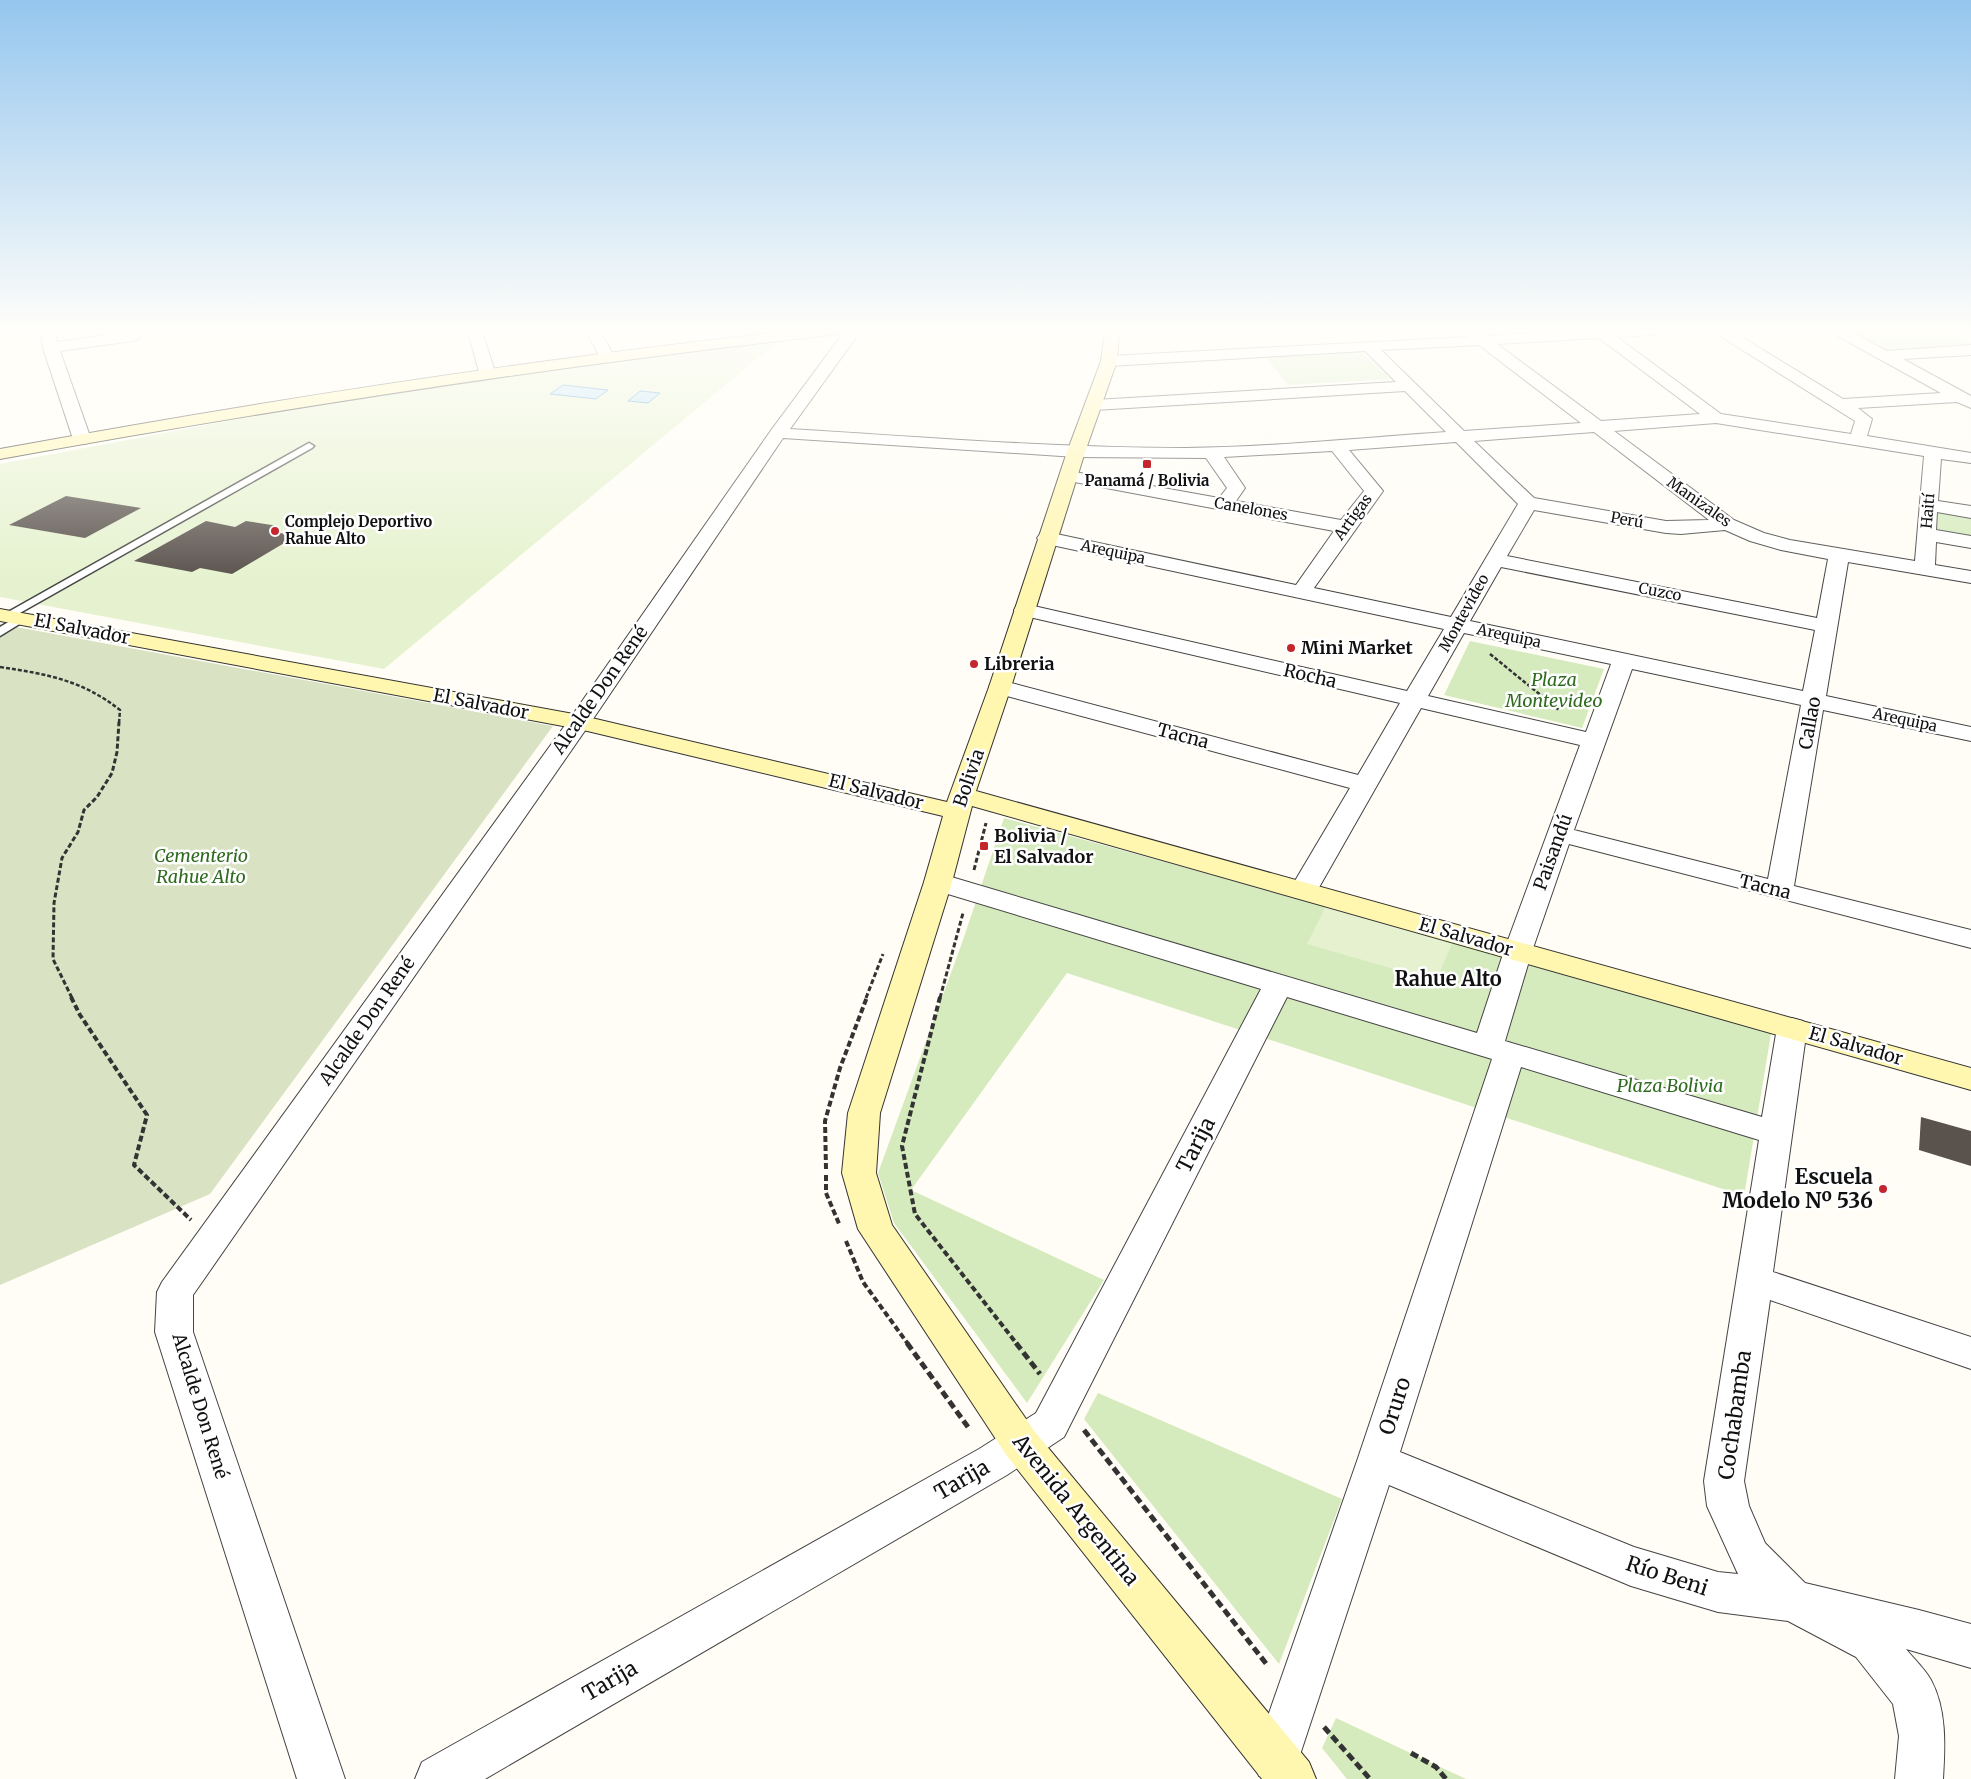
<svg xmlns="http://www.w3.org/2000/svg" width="1971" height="1779" font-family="Merriweather,serif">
<rect width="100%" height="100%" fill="#fffdf5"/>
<g fill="#d5ebbd">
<polygon points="1851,331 1948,331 1971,343 1971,345 1887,350"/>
<polygon points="1358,349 1391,379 1288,385 1263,354"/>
<polygon points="1935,508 1971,514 1971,540 1933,533"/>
<polygon points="1470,641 1604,669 1582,728 1444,695"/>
<polygon points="1004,818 1772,1028 1744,1196 1067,973 911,1190 1104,1280 1027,1403 894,1223 878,1173 963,940"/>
<polygon points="1098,1393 1342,1499 1279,1664 1084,1419"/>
<polygon points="1336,1718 1466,1779 1347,1779 1322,1748"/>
</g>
<polygon fill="#d9e3c4" points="0,624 553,726 210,1194 0,1285"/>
<g fill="#e6f2cf">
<polygon points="777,342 384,669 0,597 0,464 244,418 547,369"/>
<polygon points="1326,906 1453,941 1436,981 1307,944"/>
</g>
<g fill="#b9e0f7" stroke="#3f96cf">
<polygon points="563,385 608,390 596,399 550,394"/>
<polygon points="640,391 660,393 648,403 628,401"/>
</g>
<g fill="#5a524d">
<polygon points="66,496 141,508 85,538 9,525"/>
<polygon points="206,521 235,527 246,521 278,526 270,531 296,536 232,574 200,568 192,572 134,561"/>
<polygon points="1921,1117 1971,1131 1971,1166 1919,1150"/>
</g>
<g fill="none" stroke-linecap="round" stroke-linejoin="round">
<g stroke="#444" stroke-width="3">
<g id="lane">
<polygon points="309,443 314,446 312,448 11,618 7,619 1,616"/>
<polygon points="22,614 26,616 28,618 26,620 0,636 0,627"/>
</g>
</g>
<g stroke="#444" stroke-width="2">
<g id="street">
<polygon points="40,331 54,331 57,342 133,331 138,333 141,336 138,339 133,341 60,351 91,439 88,443 82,444 76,443 73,439 43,348"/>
<polygon points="468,331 482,331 495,372 493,375 481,375 479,372"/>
<polygon points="586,331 600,331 614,356 611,359 601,359"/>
<path d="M840,331H854L857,336L790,429C922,437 1054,448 1186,448C1273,447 1360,438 1446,432L1405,391L1095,410L1089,409L1087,405L1089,401L1095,400L1396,382L1365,351L1109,366L1103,364L1101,361L1103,358L1109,356L1468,337L1463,331H1479L1486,336L1570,331H1657L1655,334L1650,335L1617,337L1721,414L1851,434L1855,421L1717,334L1715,331H1732L1843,399L1941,393L1834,334L1832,331H1850L1887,351L1971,345V355L1903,359L1971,396V408L1957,402L1858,408L1872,419L1867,436L1971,453V463L1941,459L1938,501L1971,506V518L1937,512L1936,530L1971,536V548L1936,542L1935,565L1971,571V583L1848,562L1826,696L1971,727V741L1823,710L1794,886L1971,930V948L1569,844L1532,951L1505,1041L1762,1117L1777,1028L1781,1021L1792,1018L1803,1021L1807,1028L1773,1272L1971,1337V1369L1770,1300L1744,1481L1749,1506L1765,1543L1805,1583L1919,1610L1971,1624V1668L1906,1649C1914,1659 1925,1669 1931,1680C1947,1710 1945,1746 1943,1779H1895L1899,1736L1893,1704L1856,1657L1788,1621L1718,1612L1631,1586L1389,1485L1293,1776C1281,1779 1271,1779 1259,1776L1253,1759L1357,1461L1492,1059L1287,997L1064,1437L1007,1475L485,1779H415L422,1762L979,1449L1036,1413L1261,989L928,888L924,882L928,876L938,874L948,876L1477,1033L1504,951L1580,745L1421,708L1317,891L1313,897L1303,899L1293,897L1289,891L1350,788L992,692L989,687L992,682L1000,680L1358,775L1400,703L1025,616L1017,615L1014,610L1017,605L1025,604L1407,691L1444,629L1047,544L1040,542L1037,538L1040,534L1047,532L1296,585L1334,531L1069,481L1063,480L1060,476L1063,472L1069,471L1219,498L1227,488L1206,458L1076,457L783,438L591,722L193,1295V1332L345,1779H297L155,1332L157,1292L162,1282L571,717L772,429L841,336ZM1599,338L1700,414L1601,421L1497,344ZM1479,345L1581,423L1464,431L1381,350ZM1716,423L1924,456L1915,561L1790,540L1764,533L1734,520L1614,431ZM1594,432L1709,520L1666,521L1534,498L1474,441ZM1456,442L1518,504L1451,617L1314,588L1383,491L1349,450ZM1332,451L1364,491L1341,520L1236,501L1245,488L1224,457ZM1534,510L1666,533L1681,534L1725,530L1750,541L1781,550L1828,559L1817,618L1507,556ZM1501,567L1815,630L1803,691L1470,621ZM1464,633L1611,664L1586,732L1428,696ZM1632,669L1801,705L1768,879L1574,830ZM1521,1067L1759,1140L1704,1481L1707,1506L1738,1574L1718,1572L1634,1547L1400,1452Z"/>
</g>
</g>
<g stroke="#333" stroke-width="2">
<g id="secondary">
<path d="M791,331H838L836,334L831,335C552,366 276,409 0,459V449C263,401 526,360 791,331Z"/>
<polygon points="1105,331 1119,331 1117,361 1085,452 1011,687 976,791 1971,1068 1971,1090 972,806 952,882 880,1113 876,1173 892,1225 1035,1432 1309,1762 1316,1779 1262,1779 1007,1456 858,1229 842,1173 848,1113 924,882 943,816 579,729 0,621 0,609 579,715 947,802 989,687 1067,452 1101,361"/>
</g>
</g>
<g stroke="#333" stroke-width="2.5" stroke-dasharray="4 2" stroke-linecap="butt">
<polyline points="1490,654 1559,710"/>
<path d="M0,667C46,674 82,680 120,710L119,723"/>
</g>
<g stroke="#333" stroke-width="3" stroke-dasharray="5 2.5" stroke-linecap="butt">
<polyline points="974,870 986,823"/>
<polyline points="72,998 53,959 54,903 62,858 78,832 84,810 97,797 112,773 117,752 119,722"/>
<polyline points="866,998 883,954"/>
<polyline points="940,998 963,913"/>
</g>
<g stroke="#333" stroke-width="4" stroke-dasharray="6 3" stroke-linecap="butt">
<polyline points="71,997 80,1015 147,1115 134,1165 191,1220"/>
<polyline points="940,997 902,1146 915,1214 1017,1344"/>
<polyline points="826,1169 825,1121 840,1068 867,997"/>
<polyline points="826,1175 826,1193 840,1226"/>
<polyline points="846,1241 863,1282 908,1344"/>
</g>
<g stroke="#333" stroke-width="5" stroke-dasharray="8 4" stroke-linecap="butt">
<polyline points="907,1343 968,1427"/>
<polyline points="1016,1343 1040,1374"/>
<polyline points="1084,1430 1268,1666"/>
<polyline points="1324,1727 1370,1779"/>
<polyline points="1411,1753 1436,1767 1446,1779"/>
</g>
<use href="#lane" fill="#fff" fill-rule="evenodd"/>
<use href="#street" fill="#fff" fill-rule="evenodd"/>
<use href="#secondary" fill="#fff6b0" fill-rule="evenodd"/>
</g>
<linearGradient id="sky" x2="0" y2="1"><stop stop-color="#95c6ee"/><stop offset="0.57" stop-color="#fffefa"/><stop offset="1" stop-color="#fffefa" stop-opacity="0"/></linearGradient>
<rect width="1971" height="580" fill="url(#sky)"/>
<g fill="#c4262e" stroke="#fff" stroke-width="2">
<rect x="1142" y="459" width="10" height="10" rx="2.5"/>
<circle cx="275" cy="531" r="5"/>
<circle cx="1291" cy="648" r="5"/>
<circle cx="974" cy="664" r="5"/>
<rect x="979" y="841" width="10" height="10" rx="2.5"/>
<circle cx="1883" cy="1189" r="5"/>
</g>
<g text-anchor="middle" stroke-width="5" stroke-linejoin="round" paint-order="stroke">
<g font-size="15" font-weight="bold" fill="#111" stroke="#fff">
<text x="1147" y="486">Panamá / Bolivia</text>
<text x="285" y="527" text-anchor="start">Complejo Deportivo<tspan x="285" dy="17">Rahue Alto</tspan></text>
</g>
<g font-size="15" fill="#111" stroke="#fff">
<text transform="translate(1699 502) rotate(35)" y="5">Manizales</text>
<text transform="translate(1251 509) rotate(10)" y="5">Canelones</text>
<text transform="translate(1928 511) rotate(-85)" y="5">Haití</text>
<text transform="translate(1353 517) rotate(-54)" y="5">Artigas</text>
<text transform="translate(1627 520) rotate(10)" y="5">Perú</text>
<text transform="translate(1113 552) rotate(12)" y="5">Arequipa</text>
<text transform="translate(1660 592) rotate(11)" y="5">Cuzco</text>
<text transform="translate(1464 613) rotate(-61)" y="5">Montevideo</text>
<text transform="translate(1509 636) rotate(12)" y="5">Arequipa</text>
<text transform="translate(1905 720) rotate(12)" y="5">Arequipa</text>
</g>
<g font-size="18" fill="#111" stroke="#fff">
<text transform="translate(82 629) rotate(11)" y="6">El Salvador</text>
<text transform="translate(1310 676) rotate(13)" y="6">Rocha</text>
<text transform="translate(600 690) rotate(-55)" y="6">Alcalde Don René</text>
<text transform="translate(481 704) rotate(11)" y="6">El Salvador</text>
<text transform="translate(1810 723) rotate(-80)" y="6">Callao</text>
<text transform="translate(1183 736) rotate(15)" y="6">Tacna</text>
<text transform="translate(969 778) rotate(-71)" y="6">Bolivia</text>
<text transform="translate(876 792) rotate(14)" y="6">El Salvador</text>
<text transform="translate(1553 852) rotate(-70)" y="6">Paisandú</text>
<text transform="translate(1765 887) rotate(14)" y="6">Tacna</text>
<text transform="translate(1466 937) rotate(16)" y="6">El Salvador</text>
<text transform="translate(367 1021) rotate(-55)" y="6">Alcalde Don René</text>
<text transform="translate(1856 1046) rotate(16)" y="6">El Salvador</text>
<text transform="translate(200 1406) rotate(73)" y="6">Alcalde Don René</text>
</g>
<g font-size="18" font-weight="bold" fill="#111" stroke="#fff" text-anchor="start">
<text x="1301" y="654">Mini Market</text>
<text x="984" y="670">Libreria</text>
<text x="994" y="842">Bolivia /<tspan x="994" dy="21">El Salvador</tspan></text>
</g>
<g font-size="18" font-style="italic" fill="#2f6b1f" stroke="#fff">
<text x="1554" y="686">Plaza<tspan x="1554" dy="21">Montevideo</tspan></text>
<text x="201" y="862">Cementerio<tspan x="201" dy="21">Rahue Alto</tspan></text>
<text x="1670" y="1092">Plaza Bolivia</text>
</g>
<g font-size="20" font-weight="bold" fill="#111" stroke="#fff">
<text x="1448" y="986">Rahue Alto</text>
</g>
<g font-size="21" fill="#111" stroke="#fff">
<text transform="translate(1196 1145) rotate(-63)" y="7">Tarija</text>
<text transform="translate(1395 1406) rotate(-72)" y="7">Oruro</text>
<text transform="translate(1735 1415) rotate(-82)" y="7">Cochabamba</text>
<text transform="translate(962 1480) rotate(-30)" y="7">Tarija</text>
<text transform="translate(1076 1510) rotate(51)" y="7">Avenida Argentina</text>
<text transform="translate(1667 1576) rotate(18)" y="7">Río Beni</text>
<text transform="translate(610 1681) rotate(-30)" y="7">Tarija</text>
</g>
<g font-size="21" font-weight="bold" fill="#111" stroke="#fff" text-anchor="end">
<text x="1873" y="1184">Escuela<tspan x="1873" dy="24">Modelo Nº 536</tspan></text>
</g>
</g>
</svg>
